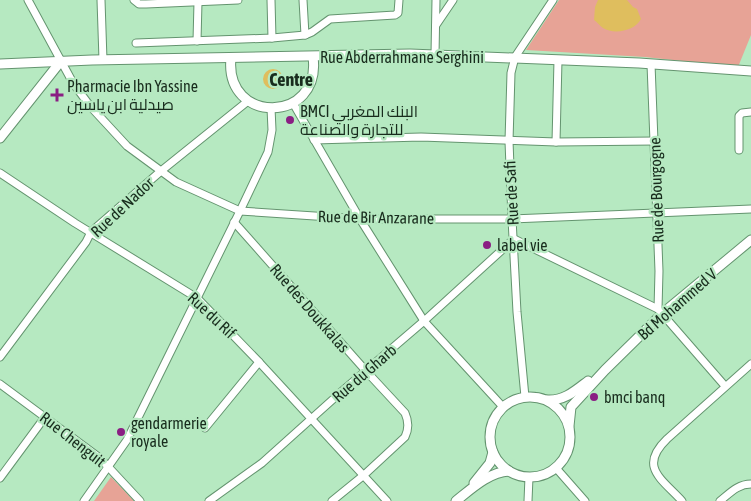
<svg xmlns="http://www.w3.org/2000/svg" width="751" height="501" font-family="'Asap Condensed',Cairo,sans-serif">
<rect width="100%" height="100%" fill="#b6e9c1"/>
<g fill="#e7a396">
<polygon points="559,0 751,0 751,35 738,67 645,57 526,50"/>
<polygon points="111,477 134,501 94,501"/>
</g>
<g fill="#dfbe5e">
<path d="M598,0H627L633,7L637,9L641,19C635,31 614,35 603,28C600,26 597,22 594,20L595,7Z"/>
<circle cx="273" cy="79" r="10"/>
</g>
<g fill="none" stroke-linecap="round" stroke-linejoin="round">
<g stroke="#64946f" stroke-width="9">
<g id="minor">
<polyline points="28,0 73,83 90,106 127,146 176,182 240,211 360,219 512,219 751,209"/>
<polyline points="101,0 103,60"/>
<polyline points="134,0 139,4 146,4 238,0"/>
<polyline points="271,0 272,38"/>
<polyline points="303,0 305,35"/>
<polyline points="436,25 453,0"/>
<polyline points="197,41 198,2"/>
<polyline points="136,43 272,38 305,35 312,32 330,19 395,15 398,13 399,0"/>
<polyline points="435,55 436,0"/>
<polyline points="651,64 659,271 658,309 725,386"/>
<polyline points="293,103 360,219 424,321 503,407"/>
<polyline points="314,140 421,137 556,142 655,141"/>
<polyline points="556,142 558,60"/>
<polyline points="739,150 739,116 742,113 751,112"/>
<polyline points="0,173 75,223 197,298 259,362 387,501"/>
<path d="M234,222L366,371L405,413C409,422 409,429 405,437L364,475L332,501"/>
<polyline points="0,357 86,242 91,232 161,171 248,101"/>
<polyline points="0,384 100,458 140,501"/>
<polyline points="525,397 517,312 512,219 509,141 511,73 515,57 553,0"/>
<polyline points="205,428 259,362"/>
<polyline points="556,468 585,501"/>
<polyline points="0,478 45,417"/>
<polyline points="84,501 127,440 240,211 268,152 272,130 271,108"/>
<polyline points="209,501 262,463 340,393 424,321 514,239 658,309"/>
<polyline points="528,501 529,477"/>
<path d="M682,501C662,479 638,467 667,439L751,364"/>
<path d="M720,501C730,493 738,484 751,484"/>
</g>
</g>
<g stroke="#64946f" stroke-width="11">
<g id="tertiary">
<path d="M231,58C224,125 322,124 313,57"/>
<polyline points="0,64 92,60 410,54 639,63 751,71"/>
<polyline points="0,138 61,61"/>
<circle cx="530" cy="437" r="40"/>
<path d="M547,400C564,401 575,391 588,381"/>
<polyline points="569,426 571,407 605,370 663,313 751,240"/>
<polyline points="474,483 490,463 493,452"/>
<path d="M456,501C471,489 489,472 509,471"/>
</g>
</g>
<use href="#minor" stroke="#fff" stroke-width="7"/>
<use href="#tertiary" stroke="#fff" stroke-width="9"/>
</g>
<g fill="#8a1e83" stroke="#b6e9c1" stroke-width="2">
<path d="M54.5 87.5h5v5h5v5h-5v5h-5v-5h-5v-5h5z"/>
<circle cx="290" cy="120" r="5"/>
<circle cx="487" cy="245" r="5"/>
<circle cx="594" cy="397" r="5"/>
<circle cx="121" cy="432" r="5"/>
</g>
<g text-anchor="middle" stroke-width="4.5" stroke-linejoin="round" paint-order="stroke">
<g font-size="16" fill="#182c1d" stroke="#b6e9c1">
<text x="402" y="63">Rue Abderrahmane Serghini</text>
<text transform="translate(656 190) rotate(-92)" y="6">Rue de Bourgogne</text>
<text transform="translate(511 193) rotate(-93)" y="6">Rue de Safi</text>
<text transform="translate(122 207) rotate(-43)" y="6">Rue de Nador</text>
<text transform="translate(376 217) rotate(1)" y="6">Rue de Bir Anzarane</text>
<text transform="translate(677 304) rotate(-41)" y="6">Bd Mohammed V</text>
<text transform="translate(310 308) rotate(49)" y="6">Rue des Doukkalas</text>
<text transform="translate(212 315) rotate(43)" y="6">Rue du Rif</text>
<text transform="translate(364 373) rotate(-41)" y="6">Rue du Gharb</text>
<text transform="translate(73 439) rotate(38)" y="6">Rue Chenguit</text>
</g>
<g font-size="16" fill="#182c1d" stroke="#b6e9c1" text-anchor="start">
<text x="67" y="92">Pharmacie Ibn Yassine<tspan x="67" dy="18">صيدلية ابن ياسين</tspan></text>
<text x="300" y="117">BMCI البنك المغربي<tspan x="300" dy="18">للتجارة والصناعة</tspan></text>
<text x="497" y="251">label vie</text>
<text x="604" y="403">bmci banq</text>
<text x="131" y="429">gendarmerie<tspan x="131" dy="18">royale</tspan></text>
</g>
<g font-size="18" font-weight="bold" fill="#182c1d" stroke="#b6e9c1">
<text x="291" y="86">Centre</text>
</g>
</g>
</svg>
